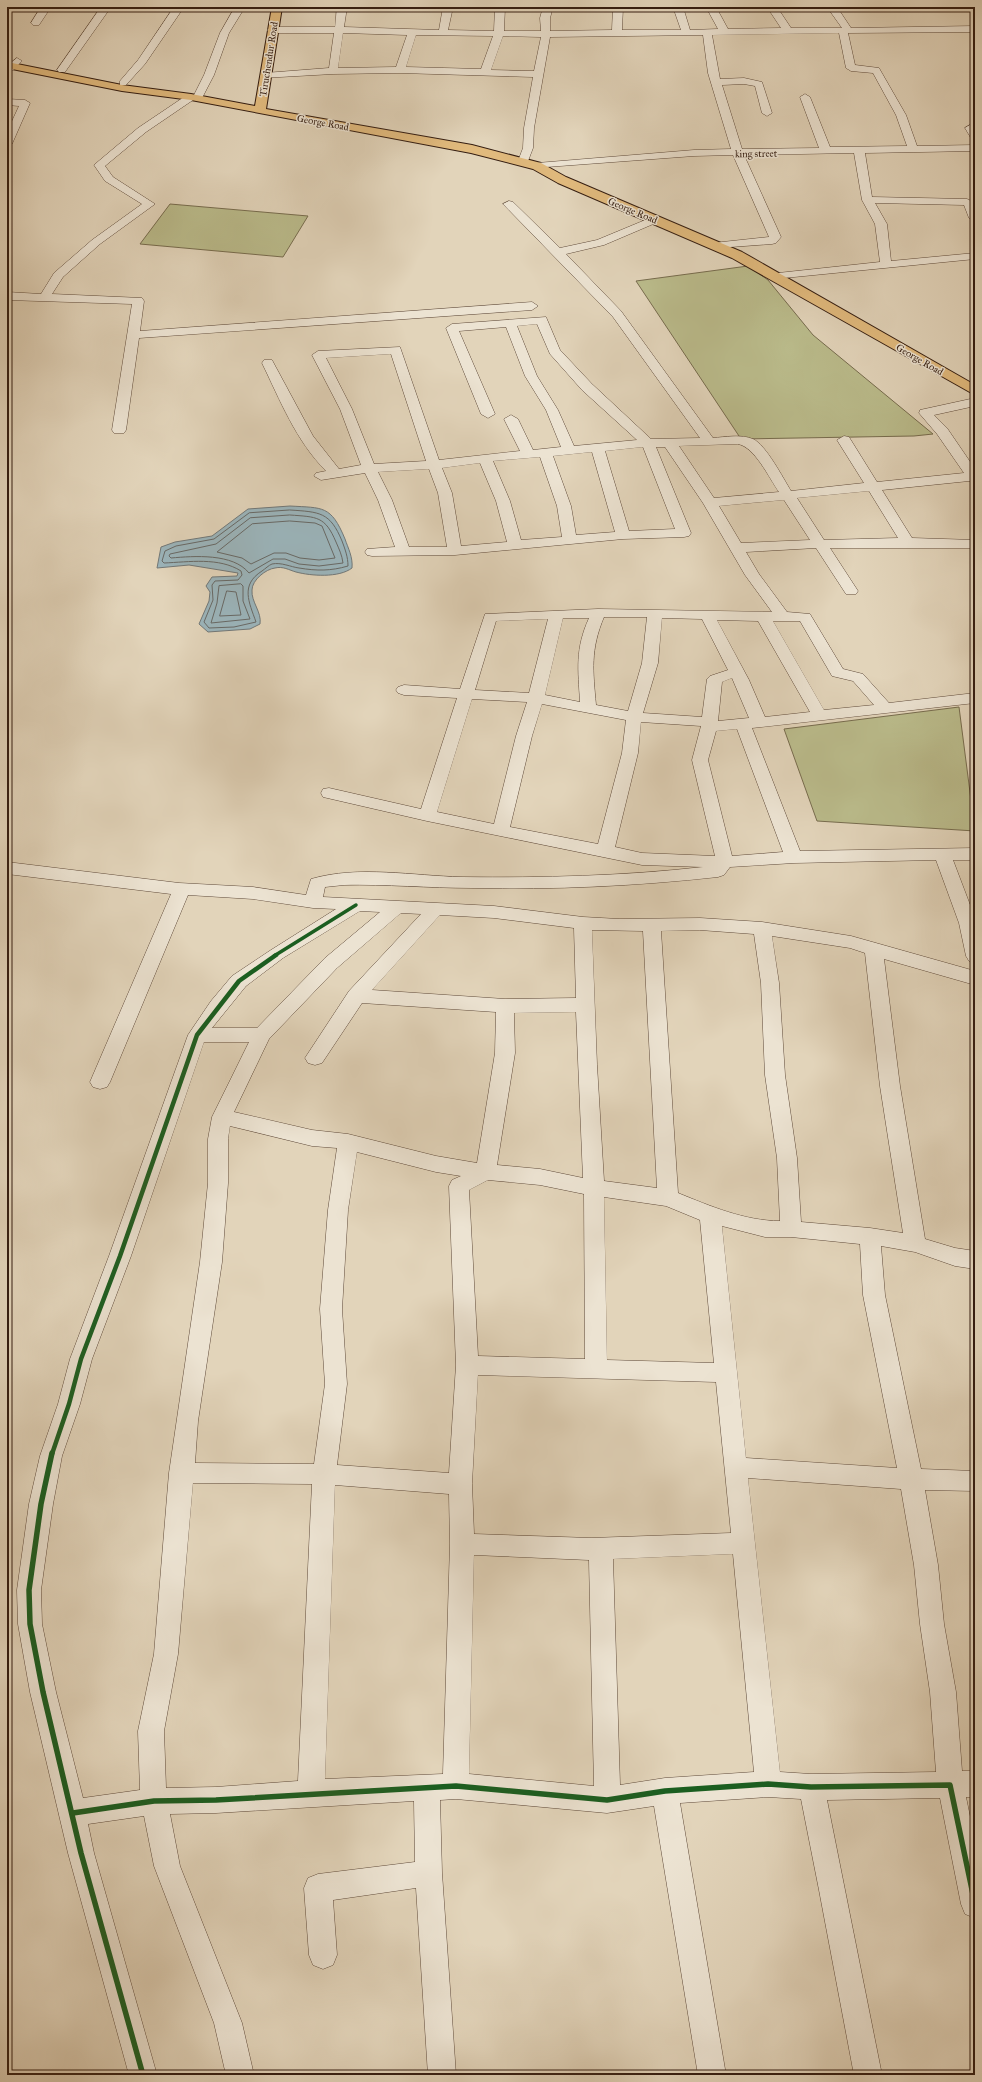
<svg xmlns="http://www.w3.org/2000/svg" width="982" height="2082" font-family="'IM FELL Great Primer',serif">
<rect width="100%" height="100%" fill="#e2d4ba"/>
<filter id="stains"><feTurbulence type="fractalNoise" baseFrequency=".005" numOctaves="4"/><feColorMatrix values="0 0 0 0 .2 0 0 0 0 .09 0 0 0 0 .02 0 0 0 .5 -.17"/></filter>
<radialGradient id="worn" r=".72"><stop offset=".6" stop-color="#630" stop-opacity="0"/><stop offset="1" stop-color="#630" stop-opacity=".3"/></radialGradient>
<g fill="#babb8b" stroke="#776c4e">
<polygon points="170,204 308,216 283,257 140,244"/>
<polygon points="748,266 768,280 813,335 933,434 914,436 741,439 636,281"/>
<polygon points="959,707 975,831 817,821 784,729"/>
</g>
<path fill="#9bb5bc" stroke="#727878" d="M290,506C323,508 331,505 345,539C348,548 353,557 352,568C339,578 311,576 296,572C289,570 283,566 275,568C266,569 252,580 252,590C251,602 262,612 260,624L250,629L208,632L199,624L209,601L210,592L206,586L212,577L237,576L238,573L189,565L157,568L161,547L175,542L212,536L248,509Z"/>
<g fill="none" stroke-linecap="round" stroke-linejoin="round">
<g stroke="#686966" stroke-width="1">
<path d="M290,510C320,512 330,512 342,541C345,549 348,557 348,566C331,571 317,571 299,568C291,567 281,562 272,564C269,565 265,569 262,571C240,585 249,602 256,622L234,627L209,628L204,622L213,600L212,585L215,581L238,580L242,575L241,571C219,557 189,562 164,563L162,561L165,551L176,546L214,539L249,513Z"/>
<path d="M290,515C317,517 325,516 336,542C339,549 342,555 343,563L319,566L299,564L285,559H273L249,573C233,553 194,556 171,558L169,556L170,554L216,544L250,518Z"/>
<polygon points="290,521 315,523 322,526 335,558 319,560 300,558 286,553 274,553 251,564 242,558 217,552 252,524"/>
<polygon points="241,584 243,586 243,601 250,619 211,623 217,603 219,586"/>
<polygon points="227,591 236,592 241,615 220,616"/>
</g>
<g stroke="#604b3b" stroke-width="1">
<g id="minor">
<polygon points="41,7 51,7 39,25 33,25 31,23"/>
<polygon points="101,7 111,7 65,72 59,72 57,70"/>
<polygon points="174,7 184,7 145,64 126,85 120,85 120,81 138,60"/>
<polygon points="235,7 245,7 229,33 214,75 201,100 193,100 146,132 105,166 113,177 155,204 100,244 63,277 52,294 142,298 144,301 140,331 532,302 538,306 532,310 139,338 126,430 124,433 114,433 112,430 132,304 7,300 7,292 41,294 54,273 92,240 142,204 105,181 94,165 138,128 187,95 194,95 204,75 220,33"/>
<path d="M337,7H347L344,27L439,30L443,7H453L448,30L494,31L495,7H505L504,31H541L540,18L543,7H553L550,18V31L612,30L613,7H623L622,30H681L673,7H683L690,30L718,29L706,7H716L728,29L781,28L767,7H777L791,28H842L827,7H837L851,28L975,26V32L848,33L855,65L879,68L906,115L917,146L975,145V151L865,153L872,197L967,199L975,203V221L969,218L964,205L875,203L887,224L891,261L975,253V259L774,279L772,277L774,275L778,273L880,262L875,224L862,200L854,153L744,155L781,237L776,243L772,244L717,248L711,245L713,243L769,237L733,155L694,156L533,168L532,166L537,163L694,150L731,149L708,73L703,35L550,37L534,128L533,148L528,161L523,164L518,161L523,148L524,128L533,77L400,73L333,74L262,78L260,76L265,73L329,68L334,33H272L267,30L272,27H335ZM343,33L407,35L396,67L338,68ZM839,33L846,68L851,71L873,73L896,115L907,146L830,147L810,97L805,94L800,97L819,148L742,149L722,85L744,84L755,86L762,113L767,116L772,113L762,82L744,78L720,79L712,35ZM416,35L493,36L481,69L406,67ZM503,36L541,37L534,71L491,70Z"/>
<polygon points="967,7 975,7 975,14 972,13"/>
<polygon points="17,58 22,61 10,73 7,74 7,66"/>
<polygon points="7,99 25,100 30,103 12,144 7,147 7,132 19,106 7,105"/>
<polygon points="970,125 975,128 975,139 971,138 965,128"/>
<path d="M509,201L513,202L560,248L597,240L650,218H658L660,220L658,222L604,245L566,254L621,311L713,438C725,437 741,434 753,439C766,445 783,478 791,491L864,483L837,440L844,436L849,437L877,482L964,473L937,434L919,413L920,410L975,398V406L934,415L947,428L975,469V483L969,481L882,490L912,538L975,540V548H830L858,591L856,594H846L816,548L746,552L759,574L787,612L810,614L843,669L863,674L889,703L975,693V703L752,728L800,851L975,848V860H953L975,918V962L969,961L966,956L959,923L936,860L794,863L730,867L724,875L718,877C636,886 554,890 472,888C429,888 386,884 344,885L325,887L323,897L494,906L583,917L619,919L700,918L762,922L851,936L975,971V985L884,959L900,1086L925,1239L955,1248L975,1251V1269L955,1266L915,1252L881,1246L885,1295L921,1469L975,1471V1491L925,1490L938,1565L944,1624L956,1692L962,1771H975V1797H966L975,1841V1918L965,1914L961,1904L940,1798L827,1800L882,2075H854L819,1890L801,1799L768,1797L680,1803L726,2075H698L654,1806L607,1813L456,1799L440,1800L442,1873L456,2075H428L416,1888L333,1900L337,1955L333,1965L323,1969L313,1965L309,1955L304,1888L308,1878L318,1874L415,1862L414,1801L216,1813L170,1814L180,1866L242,2023L254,2075H226L214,2023L154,1866L144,1816L88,1824L94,1853L157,2075H129L68,1853L30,1692L18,1624L17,1590L29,1504L40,1456L58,1404L70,1359L109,1256L188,1035L211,1001L232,976L271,950L336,909L313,908L253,899L188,895L110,1082L107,1087L100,1089L93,1087L90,1082L171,894L7,874V862L179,883L253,887L306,895L311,879C359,865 413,876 462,877C543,878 623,876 703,867L642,865L427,821L323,797L321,793L323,789L329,788L421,809L457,698L404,695L398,693L396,690L398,687L404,685L460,689L485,614L598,609L772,612L745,575L703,503L665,447H656L691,533L689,536L684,537L623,539L455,555L372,556L367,555L365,552L367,549L395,547L378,500L365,473L321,480L314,476L316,473L326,471C296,441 280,400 262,363L264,360H272L313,436L339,469L361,465L340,409L312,355L318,351L400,347L439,460L520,451L504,419L511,415L518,419L533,450L561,447L546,410L525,376L506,327L459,331L495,414L488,418L481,414L446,328L452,324L546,317L560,350L592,384L651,439L700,438L613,317L505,206L503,204ZM537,324L550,354L582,390L637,440L574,446L558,410L537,376L517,326ZM391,354L426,461L374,464L352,409L326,358ZM738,444C755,447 769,478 779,492L714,498L679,446ZM643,447L675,529L629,531L605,451ZM592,452L615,532L576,535L571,506L553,456ZM540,457L557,506L562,537L521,540L510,501L493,461ZM480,463L496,501L507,542L461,546L452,493L442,468ZM429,469L438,493L447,547H409L392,500L378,472ZM869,491L898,538L824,540L797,498ZM784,500L810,540L741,543L719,506ZM604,617H647L642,663L628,711L596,705C593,671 590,650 604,617ZM563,618H589C575,649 578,669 580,702L545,695ZM662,618L702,619L728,670L710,676L707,679L702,717L643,713L658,663ZM548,619L529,693L475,690L496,621ZM717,620L758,621L810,712L765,717L749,680ZM773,621H800L832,676L853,681L874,705L824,710ZM732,678L749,718L718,721L722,682ZM472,699L527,702L516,736L494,824L437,812ZM542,704L626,720L622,753L598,844L510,827L532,736ZM641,722L701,726L692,760L715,856L642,853L615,847L638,753ZM737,729L783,852L732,856L708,760L716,731ZM360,911L380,912L325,958L257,1028H212L246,986L283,958ZM401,913L421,914L349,991L305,1058L308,1063L315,1065L322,1063L362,1003L496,1012L495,1053L477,1163L436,1156L348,1134L312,1130L234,1112L269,1039L337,968ZM440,915L494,918L574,928L576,998L505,999L372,990ZM592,930L643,931L657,1188L604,1181L597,1065ZM700,930L754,934L761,983L765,1075L777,1158L780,1221C745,1221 710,1206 678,1193L661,931ZM772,936L850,948L865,953L880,1086L903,1233L870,1228L801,1222L797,1158L785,1075L779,983ZM576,1012L583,1178L540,1169L497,1165L515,1053L514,1013ZM204,1042H249L212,1117L208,1139V1183L200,1262L169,1473L154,1654L138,1731L140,1790L83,1798L56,1692L42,1624L41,1590L53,1504L62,1456L80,1404L92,1359L131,1256ZM230,1126L312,1146L337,1148L328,1210L320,1309L325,1384L314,1464L195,1463L198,1421L222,1262L228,1183V1139ZM357,1152L436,1172L461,1176L452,1180L449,1186L456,1365L449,1473L337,1465L347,1384L342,1309L348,1210ZM488,1180L540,1185L584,1194L585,1359L478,1356L469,1190ZM604,1197L666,1206L700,1220L714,1363L607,1360ZM722,1226L765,1237H791L860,1244L863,1295L897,1468L746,1458ZM478,1375L716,1382L731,1533L591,1538L474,1534L472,1484ZM748,1478L901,1489L914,1565L920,1624L930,1692L936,1772L811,1774L780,1772ZM193,1483L312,1484L298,1781L216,1787L166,1788L164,1731L178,1654ZM335,1485L449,1494L450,1544L443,1774L325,1779ZM733,1554L754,1772L665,1778L620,1785L613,1559ZM474,1555L589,1560L594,1786L469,1774Z"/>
</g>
</g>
<g stroke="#341d11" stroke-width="2">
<polygon id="major" points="272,7 282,7 266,109 472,145 541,163 566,177 742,252 975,385 975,395 732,258 558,183 533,169 471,153 191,100 122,91 7,68 7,62 122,85 191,94 255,106"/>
</g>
<use href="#minor" fill="#ece3d2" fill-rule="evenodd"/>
<use href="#major" fill="#e1ba7d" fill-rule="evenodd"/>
<g stroke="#ece3d2" stroke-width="5.5">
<polyline id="cycleway-far2" points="274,956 356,905"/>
</g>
<g stroke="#ece3d2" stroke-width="7">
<polyline id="cycleway-far1" points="52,1454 69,1404 81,1359 120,1256 197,1035 239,981 276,955"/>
</g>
<g stroke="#ece3d2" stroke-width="8">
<g id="cycleway">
<polyline points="52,1453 41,1504 29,1590 30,1624 43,1692 81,1853 143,2075"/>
<polyline points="73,1813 154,1801 216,1800 456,1786 607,1800 665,1791 768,1784 811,1787 950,1785 975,1904"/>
</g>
</g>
<use href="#cycleway-far2" stroke="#1b5e20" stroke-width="3.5"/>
<use href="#cycleway-far1" stroke="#1b5e20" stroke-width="4.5"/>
<use href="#cycleway" stroke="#1b5e20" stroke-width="5.5"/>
</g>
<g text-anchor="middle" stroke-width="3" stroke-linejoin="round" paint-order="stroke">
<g font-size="10" fill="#341d11" stroke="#ece3d2">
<text transform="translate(268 59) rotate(-81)" y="4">Tiruchendur Road</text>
<text transform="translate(323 122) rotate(10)" y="4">George Road</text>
<text transform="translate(756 153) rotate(-1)" y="4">king street</text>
<text transform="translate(633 210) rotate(23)" y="4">George Road</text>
<text transform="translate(920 359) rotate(30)" y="4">George Road</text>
</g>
</g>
<rect width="982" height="2082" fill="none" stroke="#e2d4ba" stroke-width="24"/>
<rect x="8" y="8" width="966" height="2066" fill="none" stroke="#341d11" stroke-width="2"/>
<rect x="12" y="12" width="958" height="2058" fill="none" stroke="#341d11"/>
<rect width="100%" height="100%" filter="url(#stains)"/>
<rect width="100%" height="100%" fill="url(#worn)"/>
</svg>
